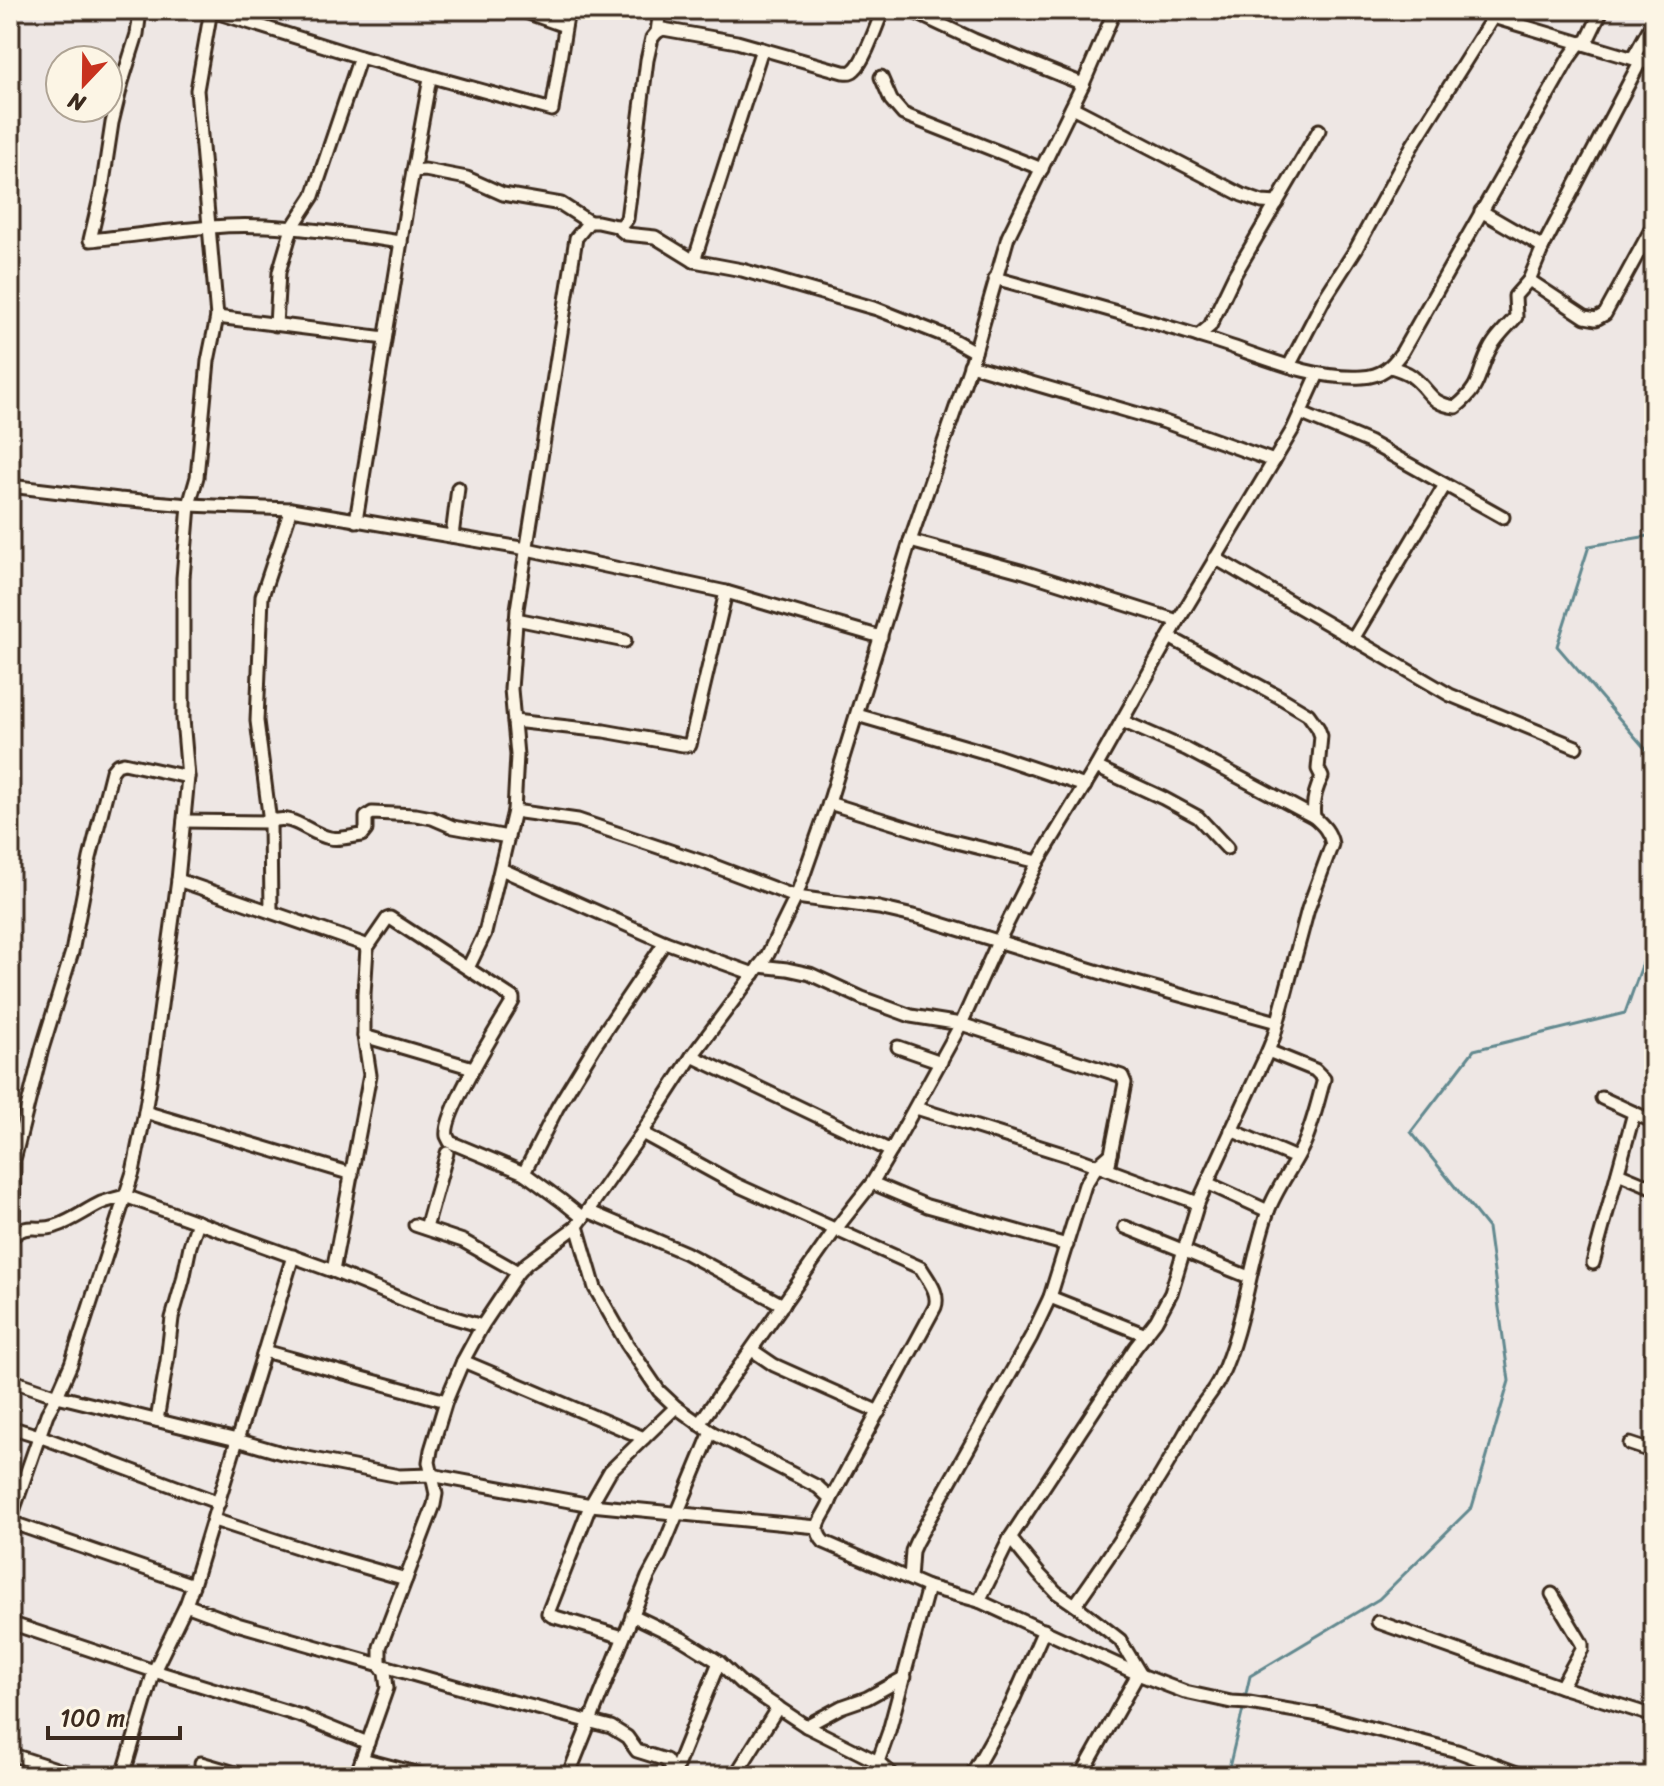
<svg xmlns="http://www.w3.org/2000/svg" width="1664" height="1786" font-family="Sriracha,sans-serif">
<rect width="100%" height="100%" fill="#eee7e4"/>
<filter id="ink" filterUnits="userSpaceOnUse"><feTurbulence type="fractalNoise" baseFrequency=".0125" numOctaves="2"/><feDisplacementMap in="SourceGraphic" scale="16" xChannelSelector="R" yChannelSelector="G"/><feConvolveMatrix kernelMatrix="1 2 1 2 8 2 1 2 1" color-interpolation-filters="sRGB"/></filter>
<g filter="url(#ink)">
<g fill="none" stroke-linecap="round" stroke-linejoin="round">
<g stroke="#62898f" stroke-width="3">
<polyline points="1654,535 1589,546 1557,646 1654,759 1654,763"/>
<polyline points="1245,1698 1250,1676 1379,1599 1472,1507 1509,1381 1488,1228 1411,1132 1474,1050 1625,1013 1654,932"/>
<polyline points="1227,1776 1244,1705"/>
</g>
<g stroke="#3b2a1e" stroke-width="17">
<g id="minor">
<polyline points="520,10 565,26"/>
<polyline points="910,10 974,40 1083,84"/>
<path d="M140,11L137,34L122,82L112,123L102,189L90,240C131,236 172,230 212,227C273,221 340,234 401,242"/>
<polyline points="212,11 360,57 552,110 568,10"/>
<path d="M657,32L663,29L737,42L843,72C848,72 850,74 855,69C865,60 877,24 883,10"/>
<polyline points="1633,58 1654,20"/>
<polyline points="881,77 891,100 903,114 1042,169"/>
<polyline points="1072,107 1242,195 1262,202 1277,203"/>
<polyline points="413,171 425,170 467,178 503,194 561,204 589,222"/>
<polyline points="1481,211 1543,247"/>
<polyline points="616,226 621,226 627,219 647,60 652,38 657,32 660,10"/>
<polyline points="694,261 762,49"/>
<path d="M995,278C1066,298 1138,317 1208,339C1258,354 1309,380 1362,377C1382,376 1391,367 1402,352L1569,58L1580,43L1587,41L1602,10"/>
<polyline points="1529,280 1585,317 1596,319 1605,314 1654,224"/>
<polyline points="217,317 385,338"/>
<polyline points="276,325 279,272 292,228 313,196 360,57"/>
<polyline points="1198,336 1210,326 1235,274 1319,130"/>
<polyline points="970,365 1162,421 1274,461"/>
<polyline points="1289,366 1324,299 1356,249 1412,146 1493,17 1654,65"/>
<path d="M1391,367C1399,370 1408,372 1414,378C1431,392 1430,404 1456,407C1484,384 1476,374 1491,347C1497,336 1508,326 1516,317L1515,296L1529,280L1543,247L1641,60"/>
<polyline points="1300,413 1369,442 1503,517"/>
<polyline points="10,486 119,499 189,505 291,509 527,549 726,592 881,637"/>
<polyline points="356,521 406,210 430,78"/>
<polyline points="452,536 458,488"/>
<polyline points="910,541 1024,572 1178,621"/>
<polyline points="1215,558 1450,695 1576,747"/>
<polyline points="516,619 625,641"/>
<polyline points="1353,639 1445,485"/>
<polyline points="857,715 991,754 1085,786"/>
<polyline points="514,721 604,731 683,745 690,745 726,592"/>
<polyline points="1122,721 1186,749 1314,817"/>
<polyline points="1096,767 1163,798 1198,817 1227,848"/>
<polyline points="829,803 944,839 1038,862"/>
<polyline points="514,811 578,820 709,864 796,897 879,908 922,918 1115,977 1277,1022"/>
<path d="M184,821L270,822C293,812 308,834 330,838C340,840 352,836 362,835L366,830V817L372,813L416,815L432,818L453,827L508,837"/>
<polyline points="501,869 665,942 754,974"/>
<polyline points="178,880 363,944 367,948"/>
<polyline points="271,911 270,822 257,721 262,596 291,509"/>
<polyline points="759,966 787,969 810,974 862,998 911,1016 961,1024 1122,1076 1125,1083 1108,1169"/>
<polyline points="468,968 485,933 514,811 517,755 511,689 517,609 576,238 589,222 598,222 616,226 626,234 655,237 694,261 742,270 877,309 948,337 975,352"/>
<polyline points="364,1036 473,1068"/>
<polyline points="898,1047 941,1062"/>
<polyline points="692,1056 891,1151"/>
<polyline points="1602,1098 1654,1122"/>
<polyline points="916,1108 1079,1159 1198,1203"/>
<polyline points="145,1112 352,1174"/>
<polyline points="1231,1130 1296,1158"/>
<path d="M642,1133L737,1185L921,1268C928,1280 940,1293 935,1307L831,1499"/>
<polyline points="524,1173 557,1108 596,1044 665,942"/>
<polyline points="1618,1173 1654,1188"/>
<polyline points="872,1183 927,1206 1067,1245"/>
<polyline points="1207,1183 1268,1211"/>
<polyline points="588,1211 686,1253 783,1305"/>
<polyline points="415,1225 463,1241 518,1272"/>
<path d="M577,1226L595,1288L627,1344L659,1391L676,1407L711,1432L818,1487L831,1499C826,1516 809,1526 824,1542L928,1587L979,1601L1138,1674L1185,1692L1231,1702L1249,1703L1325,1716L1457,1751L1525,1776"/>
<polyline points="1125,1227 1249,1277"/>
<polyline points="426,1228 447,1153"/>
<polyline points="13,1234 14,1160 42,1049 72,952 90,858 112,771 117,765 124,763 188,777"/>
<path d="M10,1239C27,1220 37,1233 56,1226C72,1221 86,1210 101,1203C109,1200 117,1198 125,1196L333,1271L428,1310L482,1326"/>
<polyline points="1593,1263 1634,1113"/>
<path d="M333,1271L370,1075L364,1036V994L367,948L387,919L390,918L513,998V1001C500,1023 442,1115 447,1136C448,1138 449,1140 450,1142L524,1173L562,1201L583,1218"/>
<polyline points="1050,1297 1146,1335"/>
<polyline points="752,1350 774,1365 879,1412"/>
<polyline points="264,1351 446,1401"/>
<polyline points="463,1361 644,1438"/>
<polyline points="10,1380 57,1396 237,1440 282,1453 399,1476 431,1475 591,1505 817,1527"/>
<polyline points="157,1420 167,1361 172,1318 183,1280 190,1246 198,1222"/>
<polyline points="699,1424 835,1230 872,1183 891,1151 961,1024 998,942 1038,862 1096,767 1178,621 1293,429 1318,374"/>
<polyline points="10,1427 39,1436 219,1503"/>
<polyline points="1630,1444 1654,1452"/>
<polyline points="10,1520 47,1414 57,1396 71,1364 133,1172 145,1112 154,1057 178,880 188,777 183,719 183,578 189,505 197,477 208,361 217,317 197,90 211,10"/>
<polyline points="214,1520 312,1552 406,1579"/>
<polyline points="10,1522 193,1585"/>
<polyline points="1010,1538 1039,1574 1056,1592 1075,1605 1120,1640 1141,1675"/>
<polyline points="910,1579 912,1551 916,1542 1031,1337 1050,1297 1085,1185 1097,1166 1111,1154"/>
<polyline points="1552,1594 1582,1644 1582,1649 1561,1687"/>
<path d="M979,1601L1010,1538L1135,1348L1156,1321L1171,1293L1198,1203L1268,1051L1274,1036L1308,909L1332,844C1330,832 1323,825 1314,817C1312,802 1315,790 1322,777L1318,769L1321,736L1318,728L1308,714L1278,696L1169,637"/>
<polyline points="186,1605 237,1624 475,1692 611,1727 627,1737 637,1751 666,1760 674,1774"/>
<path d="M1075,1605C1119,1543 1160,1480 1196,1414C1203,1402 1214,1391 1220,1378C1244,1327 1249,1267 1267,1214C1276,1188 1293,1168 1304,1144C1313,1123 1318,1101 1324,1079L1315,1070L1268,1051"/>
<polyline points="632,1615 682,1639 719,1662 741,1683 806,1726 878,1762 894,1776"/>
<polyline points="1378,1622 1561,1687 1654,1716"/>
<polyline points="10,1623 154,1671 304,1717 368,1743"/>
<polyline points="623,1637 552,1616 548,1613 590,1506 610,1471 676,1407"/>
<polyline points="806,1726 841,1707 867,1698 905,1677"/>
<polyline points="10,1754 78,1776"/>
<polyline points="362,1759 427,1776"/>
<polyline points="201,1763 245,1776"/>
<polyline points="123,1776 154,1671 186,1605 193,1585 293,1256"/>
<polyline points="356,1776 387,1688 385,1672 380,1665 380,1647 434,1505 436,1494 429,1462 431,1450 446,1401 463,1361 482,1326 518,1272 527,1263 577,1226 642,1133 692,1056 767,956 796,897 829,803 910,541 975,352 1008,237 1083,84 1115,10"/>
<polyline points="568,1776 648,1577 660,1555 711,1432"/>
<polyline points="673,1776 719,1662"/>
<polyline points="735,1776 778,1707"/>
<polyline points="873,1776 889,1731 928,1587"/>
<polyline points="971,1776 1011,1705 1044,1630"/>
<polyline points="1081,1776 1138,1674"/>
</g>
</g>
<use href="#minor" stroke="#fcf5e5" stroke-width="11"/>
</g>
</g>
<rect width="1664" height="1786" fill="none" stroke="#fcf5e5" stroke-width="40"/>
<rect x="20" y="20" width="1624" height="1746" fill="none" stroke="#3b2a1e" stroke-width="3" filter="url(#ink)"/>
<g transform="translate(84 84) rotate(202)"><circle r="38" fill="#fcf5e5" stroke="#afa495" stroke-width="2"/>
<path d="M0-6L14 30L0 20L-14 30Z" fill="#c8321e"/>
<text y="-12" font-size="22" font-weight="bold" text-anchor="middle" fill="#3b2a1e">N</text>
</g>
<path d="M48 1726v12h132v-12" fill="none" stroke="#3b2a1e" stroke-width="4"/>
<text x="60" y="1726" font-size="24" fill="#3b2a1e" stroke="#fcf5e5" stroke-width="6" paint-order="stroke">100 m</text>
</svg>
